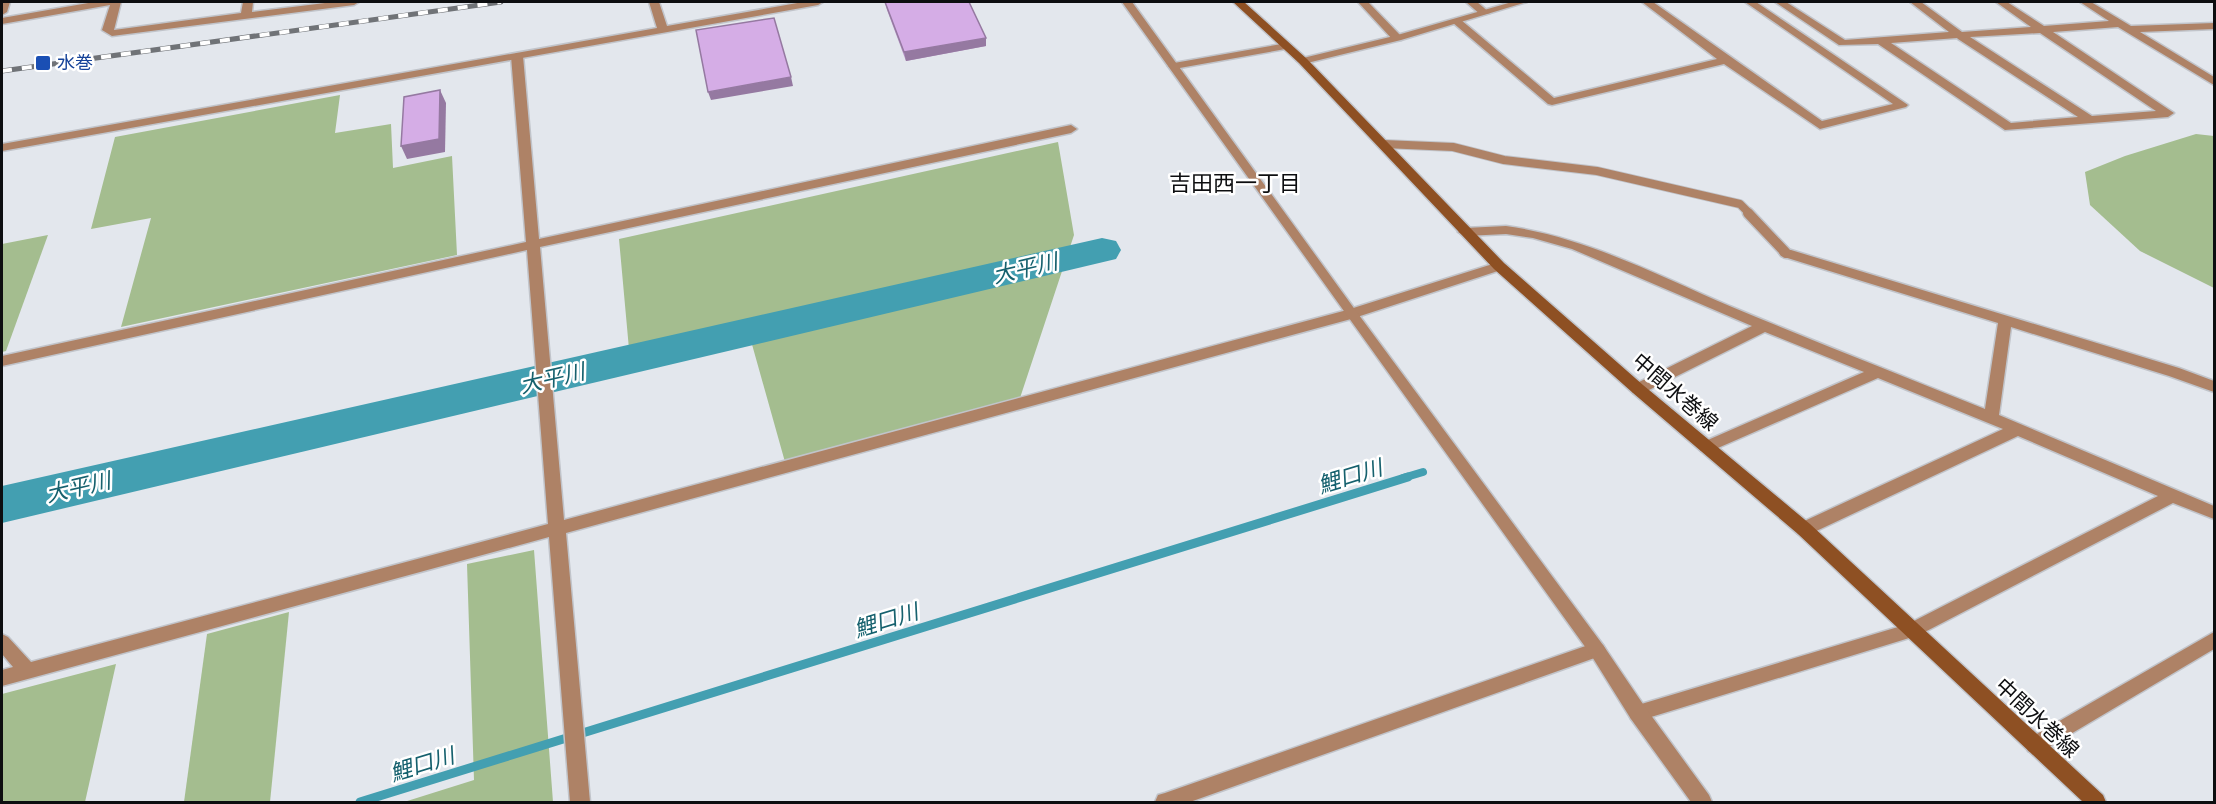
<svg xmlns="http://www.w3.org/2000/svg" width="2216" height="804" font-family="'Work Sans','Noto Sans JP',sans-serif">
<rect width="100%" height="100%" fill="#e3e7ed"/>
<g fill="#a4bd8f">
<polygon points="340,95 335,133 391,124 393,168 452,156 457,255 121,327 151,218 91,229 115,137"/>
<polygon points="2196,134 2214,136 2214,288 2140,251 2090,205 2085,172 2125,156"/>
<polygon points="1058,142 1074,235 1019,401 785,462 746,323 629,349 619,239"/>
<polygon points="48,235 6,351 2,352 2,244"/>
<polygon points="534,550 553,802 404,802 474,780 467,564"/>
<polygon points="289,612 270,802 184,802 207,634"/>
<polygon points="116,664 85,802 2,802 2,694"/>
</g>
<g fill="none" stroke-linecap="round" stroke-linejoin="round">
<polyline stroke="#439fb1" stroke-width="8" points="1403,478 1423,472"/>
<polyline stroke="#439fb1" stroke-width="9" points="360,802 1408,477"/>
<polygon fill="#439fb1" fill-rule="evenodd" points="1102,238 1116,241 1121,250 1116,259 2,523 2,486"/>
<g stroke="#c1c4ca" stroke-width="10">
<polyline id="service-far1" points="1384,144 1453,147 1504,160 1597,171 1740,204 1750,214"/>
</g>
<g stroke="#c1c4ca" stroke-width="13">
<polyline id="service" points="1748,213 1786,253"/>
</g>
<g stroke="#c1c4ca" stroke-width="3">
<g id="minor">
<polygon points="2,2 10,2 7,12 2,15"/>
<polygon points="94,2 121,2 114,30 241,13 243,2 253,2 252,12 333,2 359,2 354,5 112,36 102,30 110,5 2,24 2,18"/>
<polygon points="1358,2 1368,2 1401,36 1401,40 1393,40"/>
<polygon points="1466,2 1477,2 1490,13 1481,15"/>
<polygon points="1642,2 1653,2 1822,121 1893,104 1745,2 1756,2 1908,105 1906,107 1820,129 1724,64 1552,105 1548,104 1452,22 1453,20 1461,20 1554,98 1717,59"/>
<path d="M1775,2H1786L1845,40L1949,32L1910,2H1921L1962,32L2031,27L1996,2H2007L2044,26L2109,21L2080,2H2091L2131,26L2214,23V29L2140,32L2214,77V85L2118,27L2053,32L2174,113L2168,117L2005,130L1878,44L1839,45ZM2040,33L2156,111L2092,116L1970,37ZM1957,38L1958,39L2078,117L2011,123L1891,43Z"/>
<polygon points="1287,43 1292,46 1291,48 1174,69 1168,66 1174,63"/>
<polygon points="517,53 523,56 539,239 1071,125 1077,129 1071,133 540,247 564,520 1347,310 1499,262 1506,266 1504,269 1351,319 566,533 590,802 570,802 549,537 2,686 2,670 13,667 2,654 2,634 8,637 31,662 548,524 527,250 2,366 2,356 526,242 511,56"/>
<path d="M1506,226C1586,237 1659,276 1732,307C1816,342 1900,375 1985,409L1998,323L1781,256L1779,253L1781,250H1791L2179,368L2214,381V392L2169,376L2011,327L1999,415L2214,506V519L2173,503L1919,635L1638,721L1631,719L1629,713L1631,707L1638,705L1908,624L2158,496L2018,436L1810,534L1804,536L1798,534L1796,529L1798,524L2003,429L1878,378L1711,451H1701L1698,447L1701,443L1864,372L1765,332L1643,393H1633L1631,389L1633,385L1752,326L1572,249L1533,238L1506,234L1465,236L1458,232L1465,228Z"/>
<polygon points="2214,632 2214,649 2042,751 2035,754 2028,751 2026,745 2028,739"/>
<polygon points="1597,642 1603,645 1606,650 1603,655 1190,802 1155,802 1158,795 1165,793"/>
</g>
</g>
<g stroke="#c1c4ca" stroke-width="3">
<g id="tertiary">
<polygon points="649,2 659,2 667,26 803,2 823,2 818,5 2,151 2,144 657,28"/>
<polygon points="1122,2 1132,2 1356,311 1603,645 1645,707 1709,795 1712,802 1691,802 1631,719 1591,655"/>
<polygon points="1512,2 1527,2 1401,40 1303,64 1297,61 1299,59 1394,36"/>
</g>
</g>
<g stroke="#c1c4ca" stroke-width="3">
<polygon id="secondary" points="1233,2 1244,2 1307,59 1504,263 1643,385 1810,524 2103,795 2106,802 2083,802 1798,534 1633,393 1494,269 1299,63"/>
</g>
<use href="#service-far1" stroke="#ae8266" stroke-width="8"/>
<use href="#service" stroke="#ae8266" stroke-width="10"/>
<use href="#minor" fill="#ae8266" fill-rule="evenodd"/>
<use href="#tertiary" fill="#ae8266" fill-rule="evenodd"/>
<use href="#secondary" fill="#8e5023" fill-rule="evenodd"/>
<g stroke="#707377" stroke-width="5">
<polyline id="rail" points="2,71 501,2"/>
</g>
<use href="#rail" stroke="#fff" stroke-width="4" stroke-dasharray="10" stroke-linecap="butt"/>
</g>
<polygon fill="#b795c6" points="885,2 986,38 986,46 906,61 887,10"/>
<g fill="#9579a1">
<polygon points="986,38 986,46 906,61 904,52"/>
<polygon points="791,77 793,86 711,100 708,92"/>
<polygon points="440,90 446,103 445,152 407,159 401,146"/>
</g>
<g fill="#d5ade6" stroke="#9579a1" stroke-width="1.5">
<polygon points="885,2 969,2 986,38 904,52"/>
<polygon points="774,18 791,77 708,92 696,30"/>
<polygon points="440,90 439,139 401,146 404,97"/>
</g>
<rect fill="#1a4fb4" stroke="#fff" stroke-width="2" x="35" y="55" width="16" height="16" rx="3"/>
<g text-anchor="middle" stroke-width="5" stroke-linejoin="round" paint-order="stroke">
<g font-size="18" fill="#164399" stroke="#fff" text-anchor="start">
<text x="57" y="69">水巻</text>
</g>
<g font-size="21" fill="#0d0e10" stroke="#fff">
<text transform="translate(1675 392) rotate(41)" y="7">中間水巻線</text>
<text transform="translate(2037 718) rotate(43)" y="7">中間水巻線</text>
</g>
<g font-size="22" fill="#0d0e10" stroke="#fff">
<text x="1235" y="191">吉田西一丁目</text>
</g>
<g font-size="22" font-style="italic" fill="#16616e" stroke="#fff">
<text transform="translate(1025 268) rotate(-13)" y="8">大平川</text>
<text transform="translate(552 378) rotate(-13)" y="8">大平川</text>
<text transform="translate(1350 476) rotate(-17)" y="8">鯉口川</text>
<text transform="translate(78 487) rotate(-13)" y="8">大平川</text>
<text transform="translate(886 620) rotate(-17)" y="8">鯉口川</text>
<text transform="translate(422 764) rotate(-17)" y="8">鯉口川</text>
</g>
</g>
<rect width="2216" height="804" fill="none" stroke="#0d0e10" stroke-width="6"/>
</svg>
